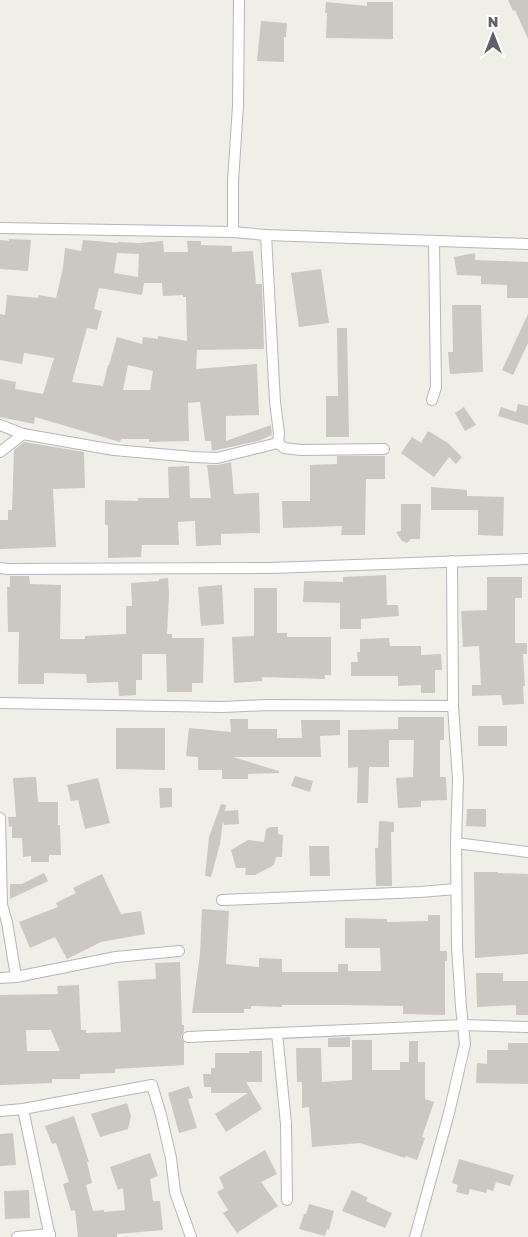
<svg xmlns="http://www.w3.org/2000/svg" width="528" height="1237" font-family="'Golos Text',sans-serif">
<rect width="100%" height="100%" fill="#efeee7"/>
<g fill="#cbc8c3" fill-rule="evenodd">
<polygon points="508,0 528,0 528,39 515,10 513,11"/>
<polygon points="326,2 367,6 367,2 393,2 393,39 326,38 327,13 325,13"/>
<polygon points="261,21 287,23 286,37 284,37 284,62 257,61"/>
<polygon points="9,239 31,240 28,271 0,269 0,240 9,241"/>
<path d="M83,240L118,243V242L139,243L163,241L164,252H188L187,241H201V245L232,246V252L253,251L256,284H262L264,349L197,350L196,369L257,364L259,415L226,416V441L271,425L272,435L258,441L212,451L211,441H205L200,402L188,403L189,441L149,442V439H121L120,442L35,417L34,424L0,417V379L16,382L15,389L43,394L54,358L24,353L22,364L0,360V314L5,315L7,295L38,298L39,295L56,298L63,268L65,248L81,251ZM117,253L139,254L138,277L114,273ZM144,283H162L163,296L183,295V297H186L187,341L158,336V339L143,337L142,344L117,337L109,365H108L103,386L72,382L87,328L97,330L102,311L94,309L99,288L142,295ZM128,365L153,371L150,390H123Z"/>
<polygon points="475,253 475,260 528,262 528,298 507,298 507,285 481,284 481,276 457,275 454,257"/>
<polygon points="321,269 329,323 299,327 291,273"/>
<polygon points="452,305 481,305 483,372 450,374 448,352 453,352"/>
<polygon points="528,314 528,343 513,375 502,370"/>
<polygon points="337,328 347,328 349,437 326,437 326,396 338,396"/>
<polygon points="518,404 528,406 528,425 498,416 501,407 516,412"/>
<polygon points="464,407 476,425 465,431 455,413"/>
<polygon points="428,431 448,443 462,457 456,464 449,457 434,477 401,453 412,437 421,443"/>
<polygon points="24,442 84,452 85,488 53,489 56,547 0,549 0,520 8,520 8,510 12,510 14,450"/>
<polygon points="337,456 385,456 385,479 366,479 365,535 341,535 342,526 283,528 282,501 310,501 310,465 337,464"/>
<polygon points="231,462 234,494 259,493 260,533 221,534 221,545 196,546 195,521 178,522 179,545 142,545 141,557 108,558 108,525 105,525 105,500 138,501 138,498 169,498 168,467 189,466 190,498 211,498 207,465 218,465"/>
<polygon points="431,487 467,490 467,496 504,497 503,536 478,535 478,510 431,510"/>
<polygon points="401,504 421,504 420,539 411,539 407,543 402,541 396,532 401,531"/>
<polygon points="386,575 387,605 398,605 399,616 361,619 361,629 340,629 340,603 303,602 304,581 343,582 343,577"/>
<polygon points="10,576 29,576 30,584 61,585 60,639 85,639 85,636 126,634 126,606 132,606 131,583 159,581 159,579 168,578 169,594 167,634 172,634 172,638 204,638 203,683 192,683 192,692 167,692 166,654 142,654 142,680 136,680 136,695 119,696 118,682 87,683 86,674 44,673 44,684 18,684 19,632 8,632 7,587 10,587"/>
<polygon points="487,577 522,577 522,598 515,598 515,643 527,643 527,654 523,654 525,686 523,686 524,704 503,705 501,695 472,696 472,685 481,685 479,646 463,647 461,611 487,610"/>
<polygon points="222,585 224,624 201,626 198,587"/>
<polygon points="254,588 277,588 277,633 287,633 287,637 331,637 331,675 325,675 325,679 262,677 262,681 234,683 232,637 254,636"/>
<polygon points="389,638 390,646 421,646 421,655 441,654 442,670 435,670 435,693 421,693 421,685 398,686 398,676 351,676 351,662 358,662 357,652 360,652 360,639"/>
<polygon points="398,717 444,717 444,740 440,740 440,777 446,777 447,800 421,801 421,807 398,808 396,778 413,777 414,740 389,740 389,767 369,767 368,803 357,803 358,767 348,768 348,730 398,729"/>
<polygon points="230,719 248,719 248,729 277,729 277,738 302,738 301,720 340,720 340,735 320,736 321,757 233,757 279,771 279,773 248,774 248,779 222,779 222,770 198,770 198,757 186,756 189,728 231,732"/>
<rect x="478" y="726" width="29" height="20"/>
<polygon points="116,728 165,728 165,770 116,769"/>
<polygon points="295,776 313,781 310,792 291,786"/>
<polygon points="36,777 38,802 58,802 58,825 60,825 61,855 49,855 49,862 31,862 31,856 23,857 22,838 12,838 12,826 9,827 8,817 16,817 13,778"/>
<polygon points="98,778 110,823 85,829 78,800 71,801 67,785"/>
<polygon points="159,788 172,788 172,807 160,808"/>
<polygon points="221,804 226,805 225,811 238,810 239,824 224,825 223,821 220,844 211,877 205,876 209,837"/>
<polygon points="467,809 486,809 486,827 466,826"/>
<polygon points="379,821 394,822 394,832 391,832 392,886 376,886 375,848 378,848"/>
<polygon points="271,827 278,827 278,834 283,835 282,857 276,857 274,865 255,875 245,875 246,868 236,868 231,850 248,840 264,842 266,829"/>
<polygon points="309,846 329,846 330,876 310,876"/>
<polygon points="474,872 498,872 498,873 528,874 528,954 475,958"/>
<polygon points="44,873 48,881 10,899 10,884 22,884"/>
<polygon points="102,874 121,914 141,911 145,934 101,942 67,959 55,937 30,948 19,922 58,907 56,903 76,893 73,888"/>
<polygon points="202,909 229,911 226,964 259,967 259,958 282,959 282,972 338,972 338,964 348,964 348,971 381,971 380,948 345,948 345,918 387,919 387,922 428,921 428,915 440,915 440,951 447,951 447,961 445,961 445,1015 403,1014 403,1006 340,1005 282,1005 282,1007 251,1006 251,1009 244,1009 244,1013 192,1013 200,954"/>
<path d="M180,962L182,1025H184V1031L181,1037L184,1042V1065L115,1069V1073L80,1074V1079H52V1083L0,1085V995L58,994L57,986L79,985L81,1030H86V1033L121,1032L118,981L156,979L155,963ZM26,1030H51L60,1051H27Z"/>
<polygon points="476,973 503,973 503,981 528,981 528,1015 516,1015 516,1005 477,1007"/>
<polygon points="350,1037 350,1047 328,1047 328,1038"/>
<polygon points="352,1040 372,1040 372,1070 400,1070 400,1062 409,1062 409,1041 418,1041 418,1062 425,1062 425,1099 434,1102 422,1137 425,1138 417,1160 406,1156 405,1158 360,1143 312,1147 309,1107 302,1108 302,1082 297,1082 296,1048 321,1048 322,1082 352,1080"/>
<polygon points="508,1043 528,1043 528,1084 476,1083 477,1063 487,1064 487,1050 508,1050"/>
<polygon points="249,1051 262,1051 262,1082 246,1082 262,1109 226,1132 215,1114 248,1093 211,1093 211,1087 204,1087 203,1074 211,1074 211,1068 215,1068 215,1053 249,1053"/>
<polygon points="189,1086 193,1098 188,1099 197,1128 179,1133 168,1093"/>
<polygon points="127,1103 131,1116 128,1129 100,1137 91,1114"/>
<polygon points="74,1116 89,1162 87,1162 92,1183 86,1185 93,1211 104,1210 104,1212 125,1210 123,1188 118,1190 110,1167 150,1153 158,1176 150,1179 153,1201 160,1201 163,1230 117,1234 117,1237 78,1237 75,1210 71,1211 63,1184 69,1182 56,1143 52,1144 45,1126"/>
<polygon points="13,1133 16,1165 0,1166 0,1134"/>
<polygon points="265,1150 277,1174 261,1182 278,1206 237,1233 223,1213 228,1210 217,1192 224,1188 219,1177"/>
<polygon points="459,1159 514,1175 510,1186 496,1182 493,1191 487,1189 486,1193 470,1189 468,1195 456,1192 458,1185 452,1183"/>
<polygon points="29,1190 30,1218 5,1219 4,1191"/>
<polygon points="352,1190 368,1198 366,1201 392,1213 385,1228 342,1211"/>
<polygon points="309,1204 334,1211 329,1230 327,1229 325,1236 299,1229 304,1214 306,1214"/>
</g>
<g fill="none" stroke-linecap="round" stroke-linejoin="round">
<g stroke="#b4b6ba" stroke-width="12">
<g id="minor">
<polyline points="0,228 233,232 266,235 528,244"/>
<polyline points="233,232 233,181 238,106 239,0"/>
<polyline points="266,235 275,402 279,433 278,443"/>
<polyline points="432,400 436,387 434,241"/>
<polyline points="0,425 23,434 114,450 193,457 217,458 278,443 284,448 301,450 384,449"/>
<polyline points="0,452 23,434"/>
<polyline points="0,568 8,569 270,568 528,559"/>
<polyline points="0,703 223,707 268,705 453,706"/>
<polyline points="0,818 2,905 7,922 16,977"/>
<polyline points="456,843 528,852"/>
<polyline points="222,900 420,892 456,889"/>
<polyline points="0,978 16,977 116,957 179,951"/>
<polyline points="277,1033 286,1124 287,1200"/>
<polyline points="188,1037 463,1025 528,1027"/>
<polyline points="23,1109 50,1237"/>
<polyline points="0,1111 23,1109 152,1085 161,1115 171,1158 175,1192 191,1237"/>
<polyline points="17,1237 50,1234"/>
<polyline points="415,1237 449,1113 465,1044 461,1007 457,947 456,843 458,779 453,706 452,561"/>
</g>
</g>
<use href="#minor" stroke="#fff" stroke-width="10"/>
</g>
<g transform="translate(493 35)" stroke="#ffffff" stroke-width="4" paint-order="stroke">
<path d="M0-4L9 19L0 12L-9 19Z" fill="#5e6165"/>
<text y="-8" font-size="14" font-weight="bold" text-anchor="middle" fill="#5e6165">N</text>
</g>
</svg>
